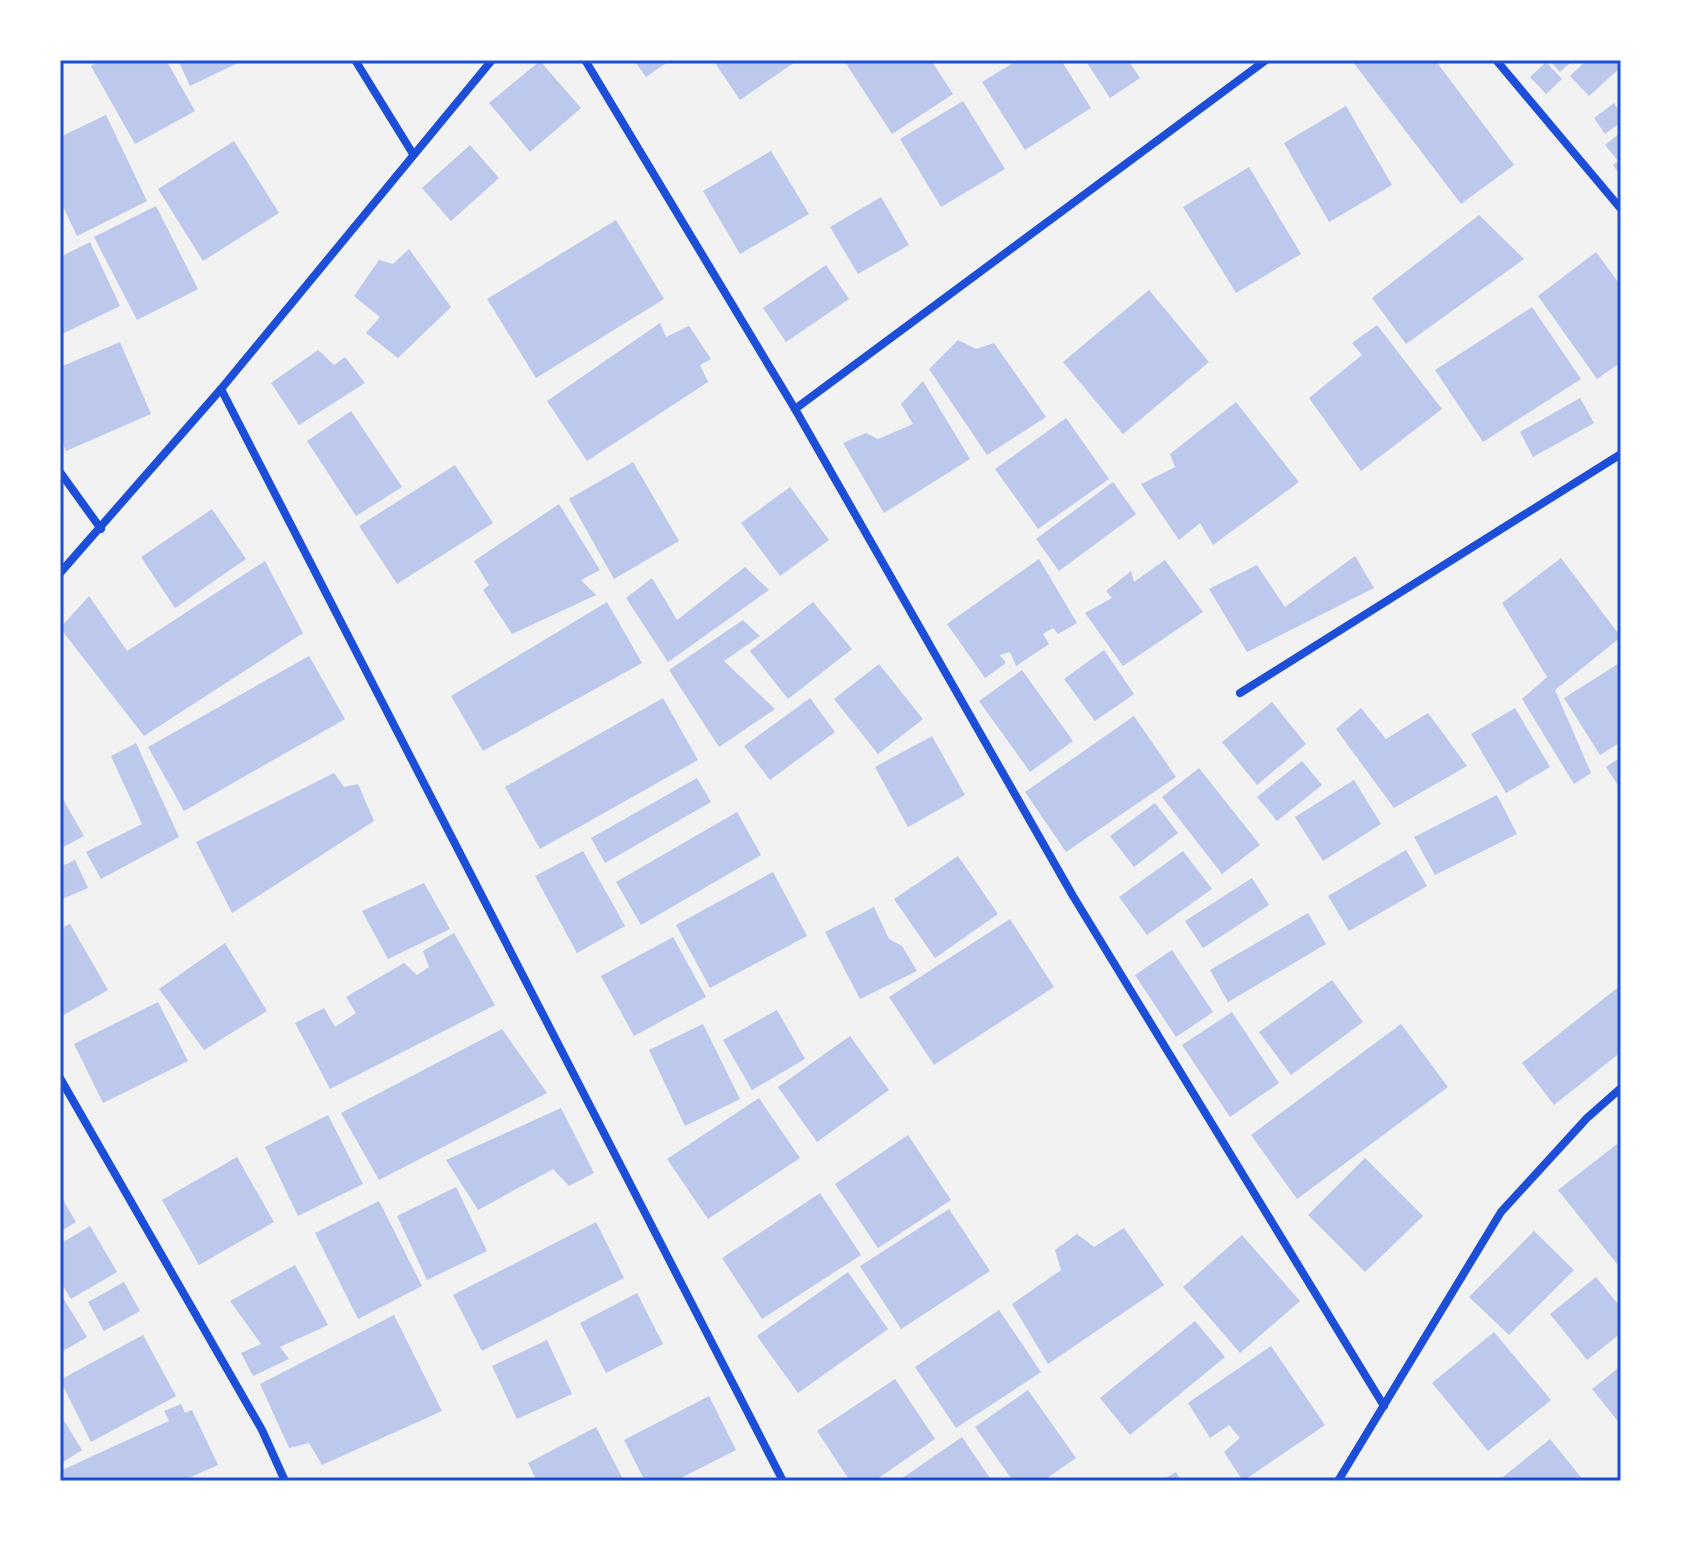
<svg xmlns="http://www.w3.org/2000/svg" width="1681" height="1541" font-family="Karla,sans-serif">
<rect width="100%" height="100%" fill="#f2f2f2"/>
<g fill="#bdc9ec">
<polygon points="101,60 166,60 195,111 135,144 91,66"/>
<polygon points="178,60 244,60 190,86"/>
<polygon points="634,60 671,60 646,77"/>
<polygon points="713,60 798,60 740,100"/>
<polygon points="848,60 931,60 953,94 892,134 845,62"/>
<polygon points="1018,60 1061,60 1091,108 1025,150 982,82"/>
<polygon points="1085,60 1128,60 1140,78 1110,98"/>
<polygon points="1356,60 1435,60 1514,165 1461,204 1353,62"/>
<polygon points="1549,60 1573,60 1560,72"/>
<polygon points="1587,60 1621,60 1621,67 1589,96 1570,76"/>
<polygon points="540,61 581,108 530,152 489,103"/>
<polygon points="1546,62 1562,79 1546,94 1530,77"/>
<polygon points="963,101 1005,169 941,207 900,139"/>
<polygon points="1614,103 1621,114 1621,122 1605,134 1594,118"/>
<polygon points="1346,106 1392,185 1329,222 1284,143"/>
<polygon points="106,115 147,201 77,236 60,200 60,137"/>
<polygon points="1621,132 1621,176 1613,165 1618,161 1605,145"/>
<polygon points="234,141 279,213 203,261 158,189"/>
<polygon points="470,145 499,178 451,221 422,188"/>
<polygon points="771,151 809,214 740,254 703,191"/>
<polygon points="1249,167 1301,254 1236,293 1183,207"/>
<polygon points="881,197 909,245 858,274 830,227"/>
<polygon points="156,206 198,289 137,320 94,237"/>
<polygon points="1479,215 1524,259 1406,344 1372,298"/>
<polygon points="616,220 664,299 536,378 487,299"/>
<polygon points="90,242 120,306 60,335 60,257"/>
<polygon points="409,249 451,307 398,358 366,333 380,317 354,296 379,260 393,264"/>
<polygon points="1596,252 1621,286 1621,362 1597,379 1538,296"/>
<polygon points="826,265 849,299 786,342 763,308"/>
<polygon points="1149,290 1209,362 1123,434 1063,362"/>
<polygon points="1532,307 1581,379 1483,442 1435,370"/>
<polygon points="660,323 666,337 689,326 711,359 700,365 708,382 587,461 547,401"/>
<polygon points="1377,325 1442,409 1361,471 1309,398 1362,355 1352,343"/>
<polygon points="958,340 976,349 994,343 1046,417 987,455 929,369"/>
<polygon points="120,342 151,414 66,451 60,436 60,367"/>
<polygon points="318,350 334,365 345,357 365,383 299,425 271,383"/>
<polygon points="923,381 970,459 884,513 843,443 866,433 878,439 913,424 901,404"/>
<polygon points="1580,398 1594,423 1533,457 1520,432"/>
<polygon points="1236,402 1299,482 1213,545 1200,523 1179,540 1141,484 1175,467 1170,454"/>
<polygon points="351,411 402,487 356,516 307,441"/>
<polygon points="1066,418 1109,479 1038,529 995,469"/>
<polygon points="633,462 679,541 614,579 569,499"/>
<polygon points="455,465 493,523 397,584 359,526"/>
<polygon points="1113,482 1136,514 1059,571 1036,539"/>
<polygon points="790,487 829,540 780,576 741,523"/>
<polygon points="559,504 600,570 581,580 596,595 512,634 483,590 489,585 474,561"/>
<polygon points="212,509 246,559 175,608 141,557"/>
<polygon points="1355,556 1374,588 1247,652 1209,589 1257,565 1285,607"/>
<polygon points="1561,558 1621,637 1555,690 1591,773 1574,784 1522,699 1547,677 1502,603"/>
<polygon points="1039,559 1077,623 1058,634 1053,628 1043,634 1049,644 1016,666 1010,652 1000,655 1006,663 985,678 947,624"/>
<polygon points="1165,560 1203,612 1123,666 1085,613 1112,598 1106,591 1131,571 1134,582"/>
<polygon points="265,561 303,633 144,736 60,628 89,596 127,651"/>
<polygon points="745,567 769,590 668,662 626,598 652,578 677,620"/>
<polygon points="607,602 642,663 483,751 451,696"/>
<polygon points="813,602 852,649 788,699 750,651"/>
<polygon points="743,620 760,636 724,661 775,709 719,747 669,670"/>
<polygon points="1104,650 1134,694 1095,721 1064,679"/>
<polygon points="309,656 345,719 184,811 148,747"/>
<polygon points="1621,662 1621,742 1600,755 1564,698"/>
<polygon points="879,664 923,719 878,754 834,699"/>
<polygon points="1022,670 1073,741 1030,772 979,701"/>
<polygon points="663,698 698,760 540,849 505,787"/>
<polygon points="810,698 835,732 770,780 744,746"/>
<polygon points="1272,702 1306,744 1257,785 1222,742"/>
<polygon points="1361,708 1386,739 1428,713 1467,766 1394,808 1336,729"/>
<polygon points="1515,708 1550,767 1506,793 1471,734"/>
<polygon points="1134,716 1176,777 1066,852 1025,792"/>
<polygon points="932,736 965,795 908,827 875,767"/>
<polygon points="136,743 179,837 101,879 86,852 142,824 111,756"/>
<polygon points="1621,757 1621,790 1606,767"/>
<polygon points="1302,761 1322,785 1277,821 1257,797"/>
<polygon points="1199,768 1260,845 1222,874 1162,797"/>
<polygon points="334,773 344,787 358,784 374,821 232,913 196,842"/>
<polygon points="697,778 711,802 605,863 591,838"/>
<polygon points="1354,780 1381,824 1323,861 1295,817"/>
<polygon points="60,794 84,836 60,849"/>
<polygon points="1497,795 1517,834 1435,875 1414,837"/>
<polygon points="1155,803 1178,833 1134,867 1110,836"/>
<polygon points="737,812 761,855 641,925 616,882"/>
<polygon points="1406,850 1427,886 1349,931 1328,896"/>
<polygon points="583,851 625,926 577,953 535,876"/>
<polygon points="1183,851 1212,889 1147,935 1119,897"/>
<polygon points="958,856 998,914 935,958 894,899"/>
<polygon points="75,860 88,888 60,900 60,867"/>
<polygon points="773,872 807,936 710,988 676,925"/>
<polygon points="1252,878 1269,905 1203,948 1185,921"/>
<polygon points="424,883 450,929 388,959 362,911"/>
<polygon points="874,907 889,939 902,946 917,971 860,999 825,932"/>
<polygon points="1308,913 1326,944 1228,1002 1210,970"/>
<polygon points="1010,919 1054,987 934,1065 889,997"/>
<polygon points="70,924 108,990 60,1017 60,929"/>
<polygon points="454,933 495,1005 330,1089 295,1023 324,1008 335,1027 356,1013 346,997 404,963 417,975 429,967 423,951"/>
<polygon points="673,937 706,997 634,1036 601,976"/>
<polygon points="225,943 267,1011 204,1050 159,989"/>
<polygon points="1172,950 1213,1012 1176,1037 1135,975"/>
<polygon points="1332,980 1363,1022 1291,1075 1259,1032"/>
<polygon points="1621,985 1621,1052 1554,1105 1522,1063"/>
<polygon points="158,1002 188,1061 103,1103 74,1044"/>
<polygon points="777,1010 805,1059 752,1090 723,1040"/>
<polygon points="1232,1012 1279,1083 1230,1117 1182,1045"/>
<polygon points="703,1024 740,1099 685,1126 649,1050"/>
<polygon points="1401,1024 1448,1087 1297,1199 1251,1135"/>
<polygon points="502,1029 547,1093 379,1180 341,1113"/>
<polygon points="850,1036 889,1090 817,1142 778,1087"/>
<polygon points="759,1098 800,1158 708,1219 667,1159"/>
<polygon points="561,1108 594,1173 569,1186 553,1169 478,1210 446,1160"/>
<polygon points="328,1115 363,1184 298,1216 265,1147"/>
<polygon points="908,1135 951,1200 878,1248 835,1184"/>
<polygon points="1617,1144 1621,1150 1621,1269 1558,1190"/>
<polygon points="237,1157 274,1222 199,1265 162,1200"/>
<polygon points="1365,1158 1423,1216 1365,1272 1308,1215"/>
<polygon points="456,1187 487,1251 427,1280 397,1216"/>
<polygon points="820,1193 861,1255 762,1319 722,1258"/>
<polygon points="60,1195 76,1222 60,1232"/>
<polygon points="379,1201 422,1286 358,1319 315,1233"/>
<polygon points="949,1209 990,1271 901,1329 860,1266"/>
<polygon points="596,1222 624,1278 482,1351 453,1295"/>
<polygon points="90,1226 117,1272 71,1299 60,1281 60,1244"/>
<polygon points="1124,1228 1164,1285 1048,1364 1012,1304 1061,1270 1055,1250 1077,1234 1094,1247"/>
<polygon points="1534,1231 1574,1270 1509,1335 1469,1297"/>
<polygon points="1242,1235 1300,1301 1240,1353 1183,1287"/>
<polygon points="295,1265 328,1325 280,1347 289,1359 253,1376 241,1353 261,1344 230,1301"/>
<polygon points="848,1272 888,1329 798,1393 757,1336"/>
<polygon points="1596,1277 1621,1308 1621,1333 1587,1360 1550,1314"/>
<polygon points="124,1282 140,1311 104,1331 88,1302"/>
<polygon points="60,1293 87,1337 60,1353"/>
<polygon points="637,1293 663,1344 606,1373 580,1323"/>
<polygon points="999,1310 1041,1372 956,1428 915,1367"/>
<polygon points="394,1315 442,1411 322,1465 309,1443 289,1448 260,1384"/>
<polygon points="1195,1321 1225,1357 1130,1435 1100,1398"/>
<polygon points="1494,1332 1551,1400 1488,1451 1432,1383"/>
<polygon points="143,1335 176,1396 91,1442 60,1380"/>
<polygon points="547,1340 572,1394 517,1419 492,1366"/>
<polygon points="1271,1346 1325,1425 1243,1481 1224,1452 1240,1438 1229,1425 1210,1438 1188,1403"/>
<polygon points="1621,1366 1621,1425 1592,1389"/>
<polygon points="895,1379 935,1439 874,1481 850,1481 817,1431"/>
<polygon points="1028,1390 1076,1458 1043,1481 1013,1481 975,1427"/>
<polygon points="709,1396 736,1450 675,1481 645,1481 624,1440"/>
<polygon points="181,1404 185,1413 192,1410 218,1465 191,1477 192,1481 60,1481 60,1471 169,1421 164,1411"/>
<polygon points="60,1414 82,1450 60,1464"/>
<polygon points="596,1427 624,1481 537,1481 528,1463"/>
<polygon points="962,1437 992,1481 898,1481"/>
<polygon points="1550,1439 1584,1481 1498,1481"/>
<polygon points="1176,1472 1181,1481 1161,1481"/>
</g>
<g fill="none" stroke-linecap="round" stroke-linejoin="round">
<g stroke="#1d4ed8" stroke-width="8">
<polyline points="355,60 413,154"/>
<polyline points="585,60 795,409 1073,896 1384,1406"/>
<polyline points="1496,60 1621,209"/>
<polyline points="221,389 783,1481"/>
<polyline points="795,409 1266,60"/>
<polyline points="60,472 101,529"/>
<polyline points="60,573 221,389 492,60"/>
<polyline points="1240,693 1621,454"/>
<polyline points="60,1078 262,1430 285,1481"/>
<polyline points="1338,1481 1501,1212 1587,1118 1621,1088"/>
</g>
</g>
<rect width="1681" height="1541" fill="none" stroke="#ffffff" stroke-width="124"/>
<rect x="62" y="62" width="1557" height="1417" fill="none" stroke="#1d4ed8" stroke-width="3"/>
</svg>
